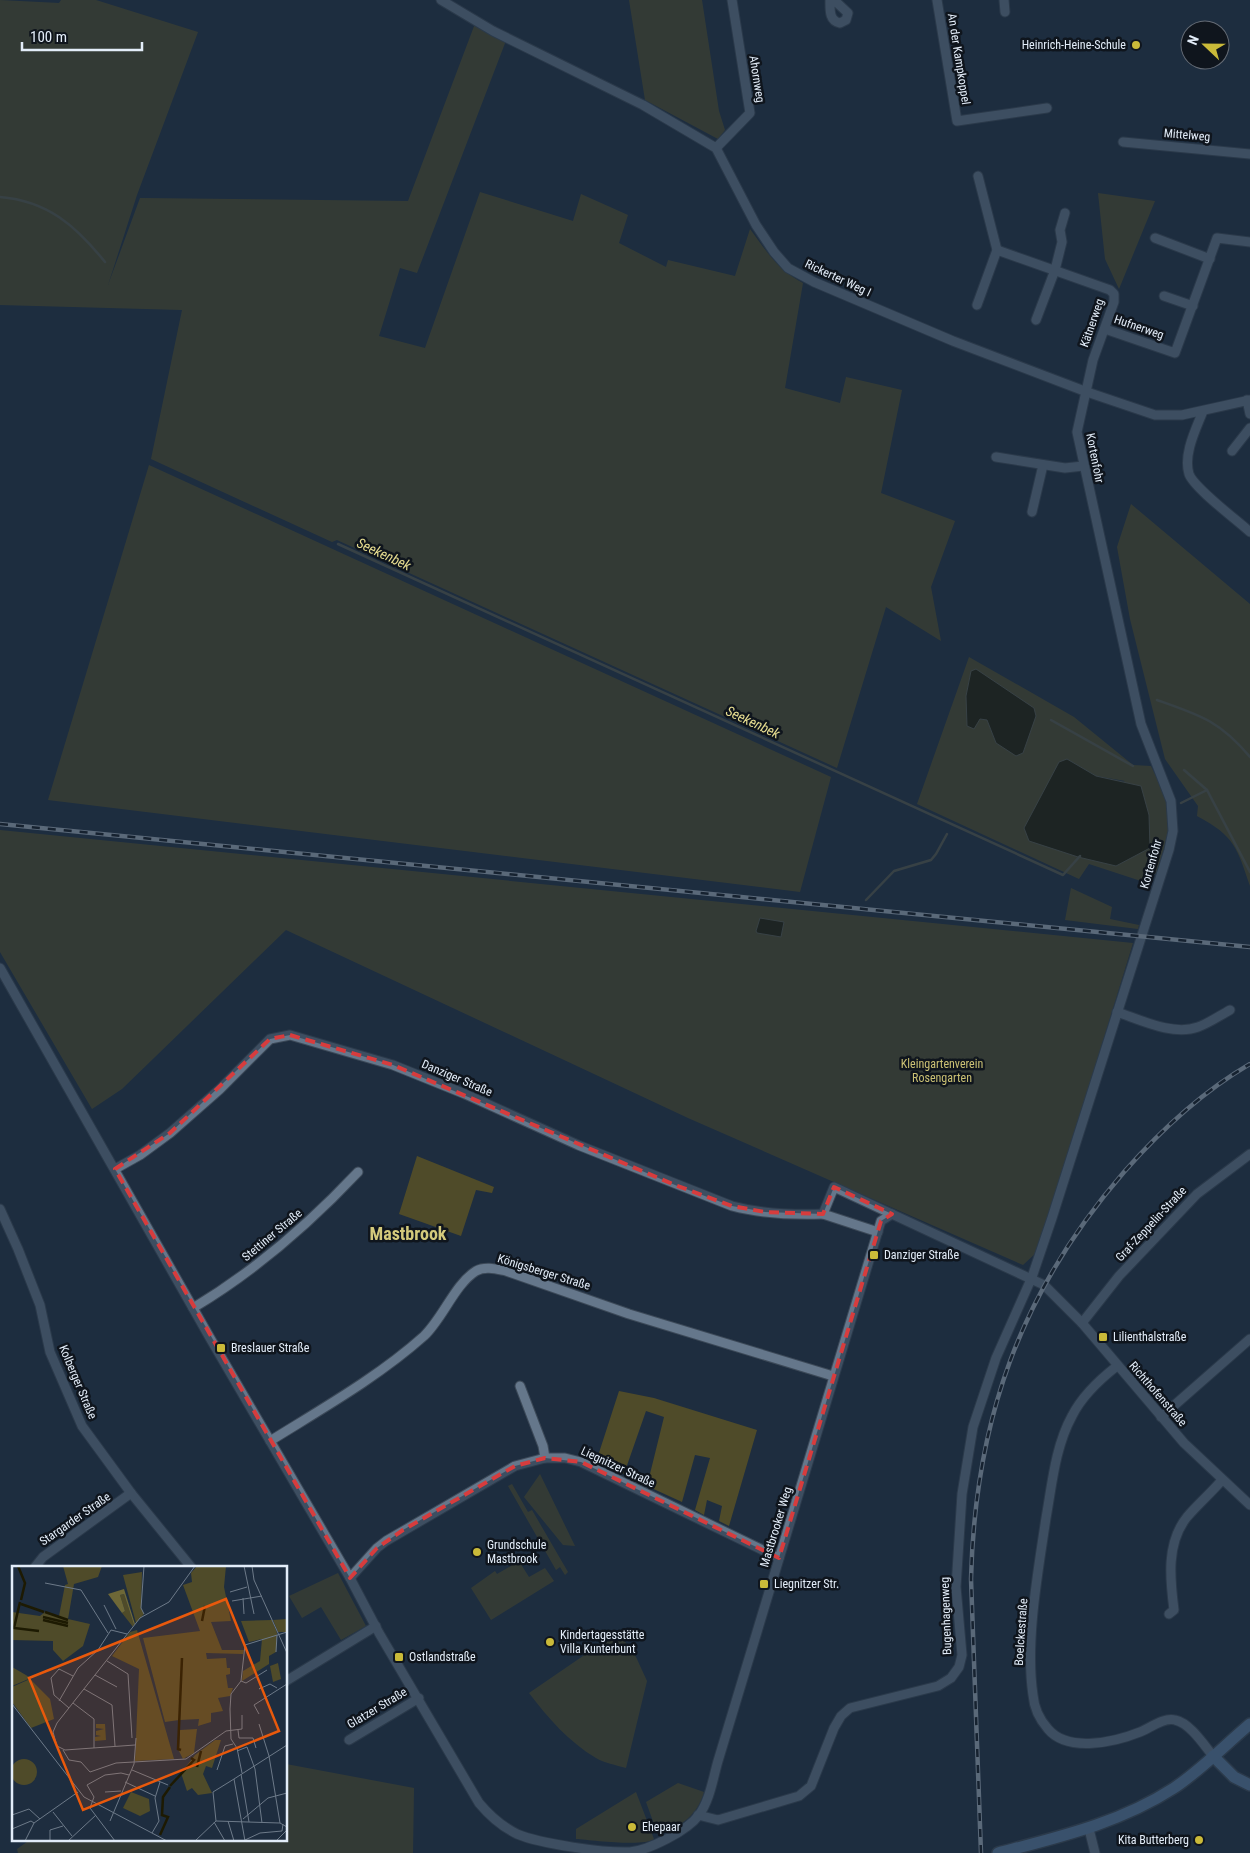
<svg xmlns="http://www.w3.org/2000/svg" width="1250" height="1853" font-family="'Roboto Condensed',sans-serif">
<rect width="100%" height="100%" fill="#1e2d3f"/>
<g fill="#4f4b29" fill-rule="evenodd">
<path d="M0,0L59,3L61,0H96L198,32L137,195L108,285L140,198L408,201L476,21L507,38L417,273L400,268L379,336L425,348L480,192L573,221L581,194L628,215L619,243L666,267L668,260L735,276L750,229C766,251 778,270 803,283L785,388L840,403L846,377L902,390L881,493L955,521L931,587L941,641L886,607L837,768L337,540L332,542L151,459L182,310L0,305Z"/>
<polygon points="629,0 702,0 719,111 725,130 718,139 645,100"/>
<polygon points="1098,193 1155,201 1119,289 1105,259"/>
<polygon points="149,465 831,777 800,892 48,800"/>
<path d="M1131,504L1250,604V886C1237,848 1235,836 1197,816L1198,806L1165,759L1130,619L1117,547Z"/>
<path d="M969,657L1074,717L1133,765L1151,766L1168,801L1170,829L1159,871L1144,882L1089,864L1079,879L917,804ZM976,669L996,743L987,720L980,719L976,723ZM1067,759L1096,776L1125,781L1024,828Z"/>
<polygon points="0,830 1133,943 1039,1250 1023,1265 688,1118 286,930 122,1089 92,1109 0,952"/>
<polygon points="1071,888 1112,907 1110,919 1139,925 1138,929 1065,920"/>
<polygon points="417,1156 494,1187 492,1193 476,1190 461,1236 399,1214"/>
<polygon points="619,1391 654,1398 757,1430 729,1526 719,1521 722,1506 707,1500 704,1515 695,1510 710,1458 695,1455 682,1502 647,1486 664,1417 646,1411 624,1474 596,1462"/>
<polygon points="540,1474 575,1546 563,1545 524,1497"/>
<polygon points="512,1484 528,1512 532,1510 568,1572 565,1575 560,1567 556,1570 508,1486"/>
<polygon points="515,1555 529,1577 545,1568 554,1581 491,1620 471,1588 495,1571 497,1574 511,1566 507,1561"/>
<polygon points="338,1573 366,1626 341,1640 321,1607 302,1618 289,1596"/>
<path d="M618,1632L636,1657L647,1681L626,1768C616,1765 604,1763 596,1758C569,1742 548,1718 529,1693Z"/>
<polygon points="286,1764 414,1788 413,1853 18,1853 17,1849 31,1839 286,1839"/>
<path d="M678,1783L704,1792C698,1815 680,1827 658,1835L646,1802Z"/>
<path d="M636,1792L654,1839C644,1847 591,1840 576,1839V1829Z"/>
</g>
<g fill="#1d1a02" stroke="#58594c">
<polygon points="976,669 1034,708 1036,716 1023,753 1016,756 996,743 987,720 980,719 974,729 967,726 966,696 971,671"/>
<polygon points="1067,759 1096,776 1141,786 1149,815 1150,848 1116,866 1078,857 1029,841 1024,828 1059,762"/>
<polygon points="760,918 784,922 781,937 757,933 756,931"/>
</g>
<g fill="none" stroke-linecap="round" stroke-linejoin="round">
<g stroke="#58594c" stroke-width="2.5">
<path d="M0,197C48,201 76,226 105,262"/>
<polyline points="338,544 1063,875 1080,856"/>
<path d="M1157,700C1200,715 1220,721 1250,757"/>
<polyline points="1051,720 1133,766"/>
<polyline points="1184,770 1207,790"/>
<polyline points="1181,803 1207,790 1250,872"/>
<polyline points="866,900 894,871 931,860 936,854 947,834"/>
</g>
<g stroke="#3c4958" stroke-width="11">
<g id="street">
<polyline points="441,0 493,31 643,105 716,148 756,225 774,252 788,268 814,282 953,341 1087,392 1155,415 1182,415 1250,400"/>
<path d="M830,0C830,10 829,21 840,23L846,20L848,13L834,0"/>
<polyline points="937,0 957,121 1047,108"/>
<polyline points="1004,0 1005,12"/>
<polyline points="1123,142 1250,154"/>
<polyline points="716,148 750,113 732,0"/>
<polyline points="1155,238 1210,259"/>
<polyline points="1164,296 1193,306"/>
<polyline points="977,305 997,250 978,176"/>
<polyline points="1036,320 1055,270 1062,242 1060,230 1065,213"/>
<polyline points="1105,329 1175,353 1217,238 1250,242"/>
<polyline points="1247,400 1250,414"/>
<path d="M1203,411C1196,429 1183,454 1189,474C1194,488 1237,520 1250,532"/>
<polyline points="1232,451 1250,428"/>
<polyline points="996,457 1065,468 1083,466"/>
<polyline points="1032,512 1043,465"/>
<path d="M0,968L210,1338L350,1578L379,1633L479,1803C489,1815 503,1827 517,1834C541,1844 604,1853 630,1852C649,1850 687,1831 699,1815C710,1800 713,1778 718,1761L881,1221L892,1214"/>
<path d="M1117,1012C1141,1020 1173,1036 1198,1027C1209,1023 1219,1016 1230,1010"/>
<path d="M115,1169L140,1155L170,1133L220,1089L270,1039L290,1035L393,1065L465,1094L578,1145L732,1206C762,1214 792,1215 823,1214"/>
<polyline points="0,1209 18,1249 40,1305 50,1352 82,1426 131,1493 191,1567"/>
<polyline points="878,1232 823,1214 834,1187 1044,1285 1082,1323 1184,1443 1250,1505"/>
<path d="M193,1308C255,1271 309,1224 358,1172"/>
<polyline points="1082,1323 1119,1276 1197,1194 1250,1154"/>
<path d="M1117,1366C1099,1380 1082,1396 1072,1416C1055,1447 1052,1485 1046,1518C1038,1572 1025,1642 1033,1695C1034,1707 1040,1720 1048,1729C1068,1753 1115,1742 1140,1732C1150,1728 1164,1717 1175,1720C1190,1723 1204,1745 1213,1756"/>
<polyline points="520,1386 543,1446 545,1458"/>
<polyline points="1161,1417 1250,1339"/>
<path d="M270,1441C323,1408 378,1377 424,1336C443,1318 455,1284 476,1271C485,1266 496,1269 506,1271L629,1314L833,1376"/>
<polyline points="35,1567 43,1557 131,1493"/>
<polyline points="350,1578 377,1548 386,1541 515,1466 545,1458 565,1458 581,1462 779,1558"/>
<path d="M1169,1614L1174,1610C1170,1579 1166,1543 1187,1517C1198,1504 1211,1493 1222,1480"/>
<polyline points="286,1681 376,1626"/>
<polyline points="349,1740 419,1698"/>
<polyline points="698,1815 718,1820 799,1796 811,1786 834,1728 841,1716 850,1708 938,1686 951,1678 959,1667 962,1655 956,1587 962,1494 973,1427 996,1358 1032,1277 1052,1218 1169,850 1173,831 1171,801 1141,724 1077,432 1093,360 1114,302 1114,294 1110,290 997,250"/>
<polyline points="1089,1829 1095,1853"/>
</g>
</g>
<g stroke="#3c4958" stroke-width="14">
<g id="secondary">
<polyline points="1213,1756 1234,1777 1250,1785"/>
<path d="M998,1853C1059,1837 1120,1823 1174,1788C1201,1770 1225,1745 1250,1724"/>
</g>
</g>
<use href="#street" stroke="#65778b" stroke-width="9"/>
<use href="#secondary" stroke="#5b7da3" stroke-width="11"/>
<g stroke="#a5b1bf" stroke-width="4.5">
<g id="rail">
<polyline points="0,824 1250,947"/>
<path d="M981,1853L971,1579C975,1421 1020,1292 1124,1172C1161,1130 1202,1092 1250,1064"/>
</g>
</g>
<use href="#rail" stroke="#0f151d" stroke-width="2.5" stroke-dasharray="8" stroke-linecap="butt"/>
</g>
<path d="M0 0H1250V1853H0ZM290,1035L393,1065L675,1185L732,1206L765,1212L823,1214L834,1187L892,1214L881,1221L779,1558L581,1462L545,1458L515,1466L403,1530L377,1548L350,1578L115,1169L170,1133L270,1039Z" fill="#1e2d3f" fill-opacity=".55" fill-rule="evenodd"/>
<path fill="none" stroke="#d73c3d" stroke-width="4" stroke-dasharray="10 6" stroke-linejoin="round" d="M290,1035L393,1065L675,1185L732,1206L765,1212L823,1214L834,1187L892,1214L881,1221L779,1558L581,1462L545,1458L515,1466L403,1530L377,1548L350,1578L115,1169L170,1133L270,1039Z"/>
<g fill="#caba39" stroke="#0f151d" stroke-width="2">
<circle cx="1136" cy="45" r="5"/>
<rect x="869" y="1250" width="10" height="10" rx="2.5"/>
<rect x="1098" y="1332" width="10" height="10" rx="2.5"/>
<rect x="216" y="1343" width="10" height="10" rx="2.5"/>
<circle cx="477" cy="1552" r="5"/>
<rect x="759" y="1579" width="10" height="10" rx="2.5"/>
<circle cx="550" cy="1642" r="5"/>
<rect x="394" y="1652" width="10" height="10" rx="2.5"/>
<circle cx="632" cy="1827" r="5"/>
<circle cx="1199" cy="1840" r="5"/>
</g>
<g text-anchor="middle" stroke-width="5" stroke-linejoin="round" paint-order="stroke">
<g font-size="12" fill="#e3edf9" stroke="#0f151d" text-anchor="start">
<text x="1126" y="49" text-anchor="end">Heinrich-Heine-Schule</text>
<text x="884" y="1259">Danziger Straße</text>
<text x="1113" y="1341">Lilienthalstraße</text>
<text x="231" y="1352">Breslauer Straße</text>
<text x="487" y="1549">Grundschule<tspan x="487" dy="14">Mastbrook</tspan></text>
<text x="774" y="1588">Liegnitzer Str.</text>
<text x="560" y="1639">Kindertagesstätte<tspan x="560" dy="14">Villa Kunterbunt</tspan></text>
<text x="409" y="1661">Ostlandstraße</text>
<text x="642" y="1831">Ehepaar</text>
<text x="1189" y="1844" text-anchor="end">Kita Butterberg</text>
</g>
<g font-size="12" fill="#e3edf9" stroke="#0f151d">
<text transform="translate(959 59) rotate(81)" y="4">An der Kampkoppel</text>
<text transform="translate(757 79) rotate(81)" y="4">Ahornweg</text>
<text transform="translate(1187 135) rotate(5)" y="4">Mittelweg</text>
<text transform="translate(838 278) rotate(25)" y="4">Rickerter Weg I</text>
<text transform="translate(1092 323) rotate(-71)" y="4">Kätnerweg</text>
<text transform="translate(1139 327) rotate(19)" y="4">Hufnerweg</text>
<text transform="translate(1095 458) rotate(79)" y="4">Kortenfohr</text>
<text transform="translate(1151 864) rotate(-74)" y="4">Kortenfohr</text>
<text transform="translate(457 1078) rotate(23)" y="4">Danziger Straße</text>
<text transform="translate(1151 1224) rotate(-47)" y="4">Graf-Zeppelin-Straße</text>
<text transform="translate(272 1235) rotate(-40)" y="4">Stettiner Straße</text>
<text transform="translate(544 1272) rotate(17)" y="4">Königsberger Straße</text>
<text transform="translate(78 1382) rotate(67)" y="4">Kolberger Straße</text>
<text transform="translate(1158 1394) rotate(49)" y="4">Richthofenstraße</text>
<text transform="translate(618 1467) rotate(25)" y="4">Liegnitzer Straße</text>
<text transform="translate(75 1519) rotate(-35)" y="4">Stargarder Straße</text>
<text transform="translate(776 1527) rotate(-73)" y="4">Mastbrooker Weg</text>
<text transform="translate(946 1616) rotate(-92)" y="4">Bugenhagenweg</text>
<text transform="translate(1021 1632) rotate(-86)" y="4">Boelckestraße</text>
<text transform="translate(377 1708) rotate(-31)" y="4">Glatzer Straße</text>
</g>
<g font-size="12" fill="#cbc174" stroke="#0f151d">
<text x="942" y="1068">Kleingartenverein<tspan x="942" dy="14">Rosengarten</tspan></text>
</g>
<g font-size="14" font-style="italic" fill="#e7dd90" stroke="#0f151d">
<text transform="translate(384 554) rotate(25)" y="5">Seekenbek</text>
<text transform="translate(753 722) rotate(25)" y="5">Seekenbek</text>
</g>
<g font-size="18" font-weight="bold" fill="#d4ca7c" stroke="#0f151d">
<text x="408" y="1240">Mastbrook</text>
</g>
</g>
<g transform="translate(12 1566)">
<rect width="275" height="275" fill="#1e2d3f"/>
<path d="M51,0H90L86,11L62,18L56,53L78,58L71,80L51,95L41,84V75L0,74V46L28,50L33,46L47,50L53,19L56,18ZM185,0H214L212,21L219,55L199,56L210,84H232L231,88L194,87L195,93L214,92L215,102H218V108L214,109L216,122H221L218,130L206,132L211,145L199,147V156L186,160L187,153L168,154L170,91L167,154L153,156L131,72L188,65L171,19L180,16L179,7ZM130,6L129,42L132,48L124,57L111,9ZM112,28L122,59L121,61L110,47L113,45L108,29ZM275,53V66H266L261,54ZM260,54L265,67L264,86L257,90V98L230,115L231,105L248,95L250,73L237,76L229,55ZM125,64L162,193L123,195L127,103L100,90L118,66ZM266,97L269,113L261,116L258,100ZM0,101L7,105L19,112L0,120ZM18,113L38,133L42,153L19,162L0,136V121ZM84,158H93L94,174L83,175V171L89,170L84,169V165L92,163L84,162ZM185,163L182,187L171,193L167,185L168,164ZM203,174H209L200,202L194,200L191,208L200,227L186,229L180,222L175,225L169,207L183,189ZM-1 206a13 13 0 1 1 26 0a13 13 0 1 1-26 0ZM119,226L137,233L138,245L128,250L111,242Z" fill="#4f4b29"/>
<path d="M112,23L123,58L122,59L112,28L108,29L113,45L110,47L96,28Z" fill="#6e6837"/>
<path fill="none" stroke="#1d1a02" stroke-width="2.5" d="M6,0L13,17L9,34M8,36L2,62L27,65M9,38L32,46M33,46L56,54M31,51L56,57M31,54L56,60M190,55L193,40M169,184L166,183L170,92M185,201L189,185M158,220L182,194L179,192M148,269L156,251L150,249L151,231L158,221"/>
<path fill="none" stroke="#6d7a89" stroke-width="1" d="M132,0L129,42L132,48M232,0L242,48M240,0L242,14L275,87M33,17L69,24L96,67M218,26L235,21M231,32L232,48M220,35L250,30M92,39L104,63M264,86L265,69M95,95L116,108L120,172M83,109L105,121M229,115L234,117L255,104M250,120L247,123L258,118L265,122M72,123L100,139L103,180M47,135L66,102L86,84L99,64L115,68M61,137L82,153V182M0,138L72,231L155,275M57,142L42,129L39,112L47,103L61,110M247,148L242,139L275,118M247,158L257,190L268,257M226,164L227,172H241L244,182M45,180L41,166L45,157L128,52L157,36L183,0M45,180L53,184L123,179M51,184L57,194L69,196L78,206L104,197L174,193L214,165L230,163V149M225,185L235,181L243,203L250,257M120,204L156,219M205,204L213,180L221,178M230,207L225,182L219,173L218,143L219,128L229,115L233,79L275,66M229,208L237,256M113,216L143,230M93,226L109,225M41,246L60,270M0,249L17,243L28,253M231,253L256,232L275,227M98,255L122,198L124,172M204,255L201,226L222,213M216,255L222,275M202,256L213,275M0,263L19,255L22,257M140,267L147,255L143,232L148,216M233,274L248,267L270,265L271,258M13,275L22,257L66,226M38,275V264L51,260M56,275L84,249M103,275L78,242L82,231L75,219L93,209L109,207L117,209M183,275L204,255L268,257L275,261M233,275L222,213L275,179M264,275L275,264"/>
<path fill="#e8590c" fill-opacity="0.15" stroke="#e8590c" stroke-width="2.5" d="M214,33L267,165L71,244L17,112Z"/>
<rect width="275" height="275" fill="none" stroke="#e3edf9" stroke-width="2.5"/>
</g>
<g transform="translate(1205 45) rotate(292)"><circle r="24" fill="#0f151d" stroke="#646b75"/>
<path d="M0-4L9 19L0 12L-9 19Z" fill="#caba39"/>
<text y="-8" font-size="14" font-weight="bold" text-anchor="middle" fill="#e3edf9">N</text>
</g>
<path d="M22 42v8h120v-8" fill="none" stroke="#e3edf9" stroke-width="2.5"/>
<text x="30" y="42" font-size="15" fill="#e3edf9" stroke="#0f151d" stroke-width="4" paint-order="stroke">100 m</text>
</svg>
